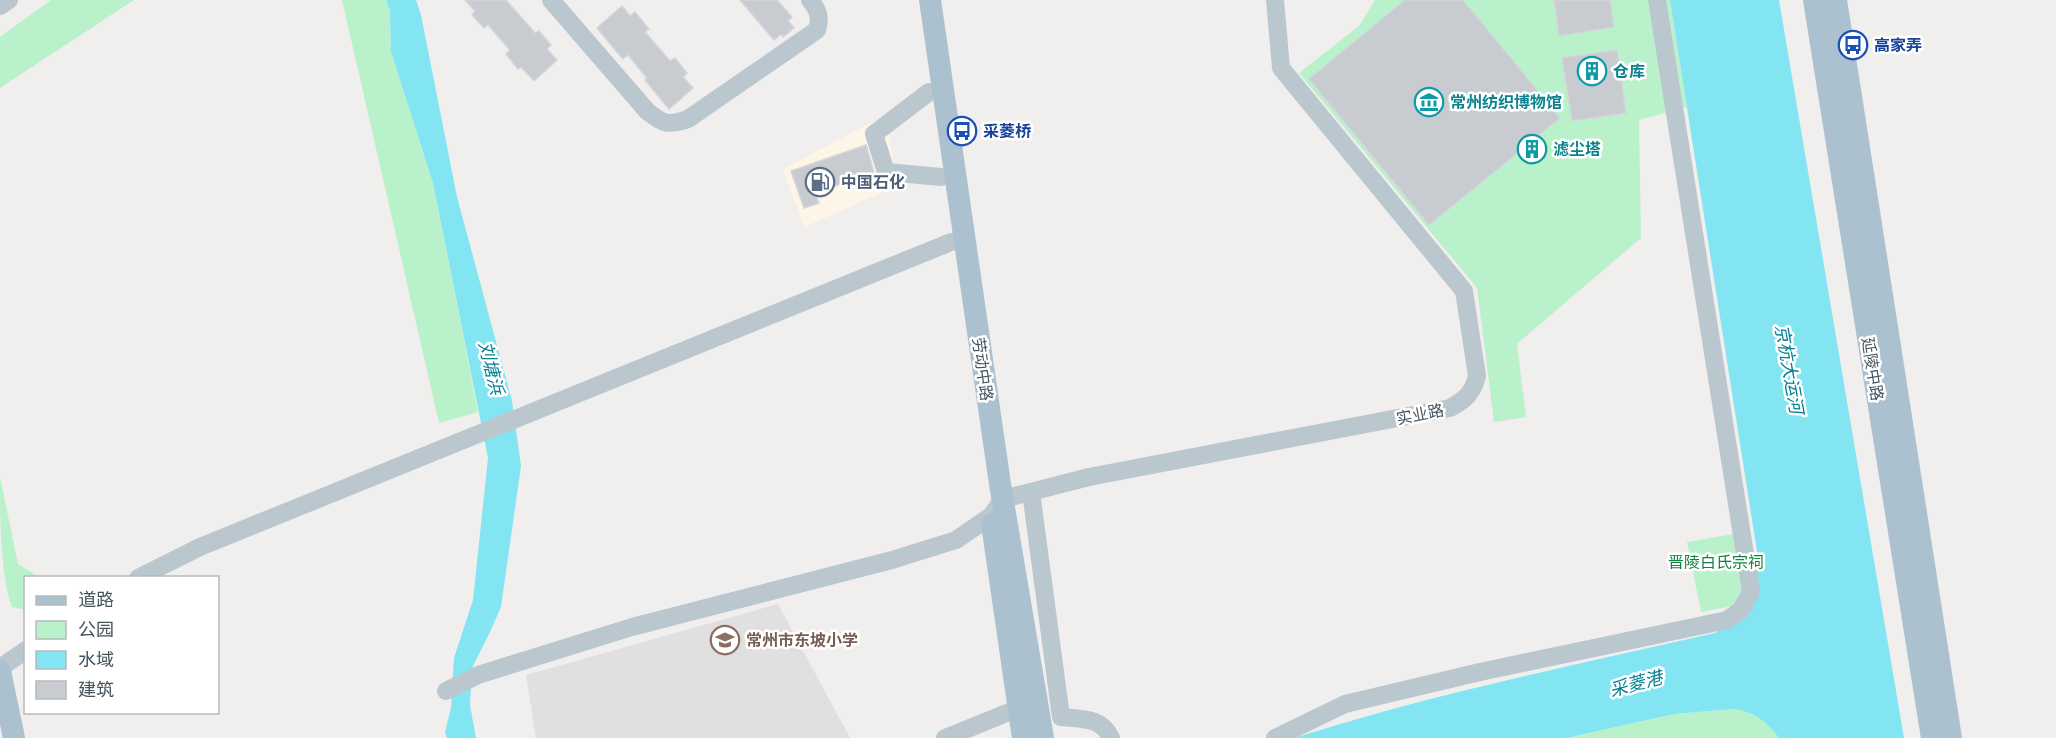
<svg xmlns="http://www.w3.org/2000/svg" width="2056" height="738" font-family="'Fira Sans','Noto Sans SC',sans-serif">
<rect width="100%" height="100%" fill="#f1eeee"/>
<polygon fill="#fdf5e6" points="886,115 897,186 804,227 783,169"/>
<polygon fill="#e2dfe0" points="778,604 850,738 536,738 526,675"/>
<g fill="#b9f2ca">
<polygon points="51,0 134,0 0,88 0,37"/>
<polygon points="342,0 386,0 390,10 391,52 433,183 478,412 439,423"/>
<polygon points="1375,0 1670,0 1687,107 1639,120 1641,238 1517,344 1526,417 1494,422 1477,288 1299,73 1359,26"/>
<path d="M0,477L18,564L39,577L26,578L25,610L12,607C0,575 0,514 0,477Z"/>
<polygon points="1739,533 1746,595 1738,605 1701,612 1687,542"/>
<path d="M1733,709C1753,711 1768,722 1779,738H1566L1674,714Z"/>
</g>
<g fill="#83e4f2">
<polygon points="386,0 416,0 421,15 457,197 512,401 521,466 501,607 490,632 472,668 470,705 476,738 447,738 445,732 451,708 454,658 473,600 488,458 433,183 391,52 390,10"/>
<path d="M1670,0H1779L1904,738H1779C1768,722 1753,711 1733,709L1674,714L1566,738H1294C1432,694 1574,665 1715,633L1728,625L1756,580L1757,551Z"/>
</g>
<g fill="#c8ccd1" stroke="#d2d5da" stroke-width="1.5">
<polygon points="465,0 506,0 535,33 539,31 551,45 547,49 557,60 534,81 521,67 518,69 506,54 510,50 488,25 484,28 472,15 475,11"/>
<polygon points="740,0 777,0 792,17 788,21 794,28 783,37 781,34 774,40"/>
<polygon points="1405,0 1463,0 1560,118 1536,137 1545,148 1528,161 1520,151 1429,225 1309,79"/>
<polygon points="1554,0 1610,0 1614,27 1559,36"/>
<polygon points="622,6 630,16 635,12 649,29 645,32 670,61 675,58 687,73 683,77 693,88 669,109 645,80 647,78 628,55 623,59 597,28"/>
<polygon points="1617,50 1626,113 1572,121 1562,58"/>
<polygon points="866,145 874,172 815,193 819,203 804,208 791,171"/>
</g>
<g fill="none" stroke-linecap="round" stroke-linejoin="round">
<g stroke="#bbc7cf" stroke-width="18">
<path d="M551,0L647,111C663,124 668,126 688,119L817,30C821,17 818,10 810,0"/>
<polyline points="0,6 9,0"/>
<polyline points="929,92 874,134 886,172 941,177"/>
<path d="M1031,492L1061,717C1081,719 1102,717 1111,738"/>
<polyline points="138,578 200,547 951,242"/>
<polyline points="0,668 26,650"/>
<path d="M446,691L478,675L632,627L892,560L956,540L991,516L1003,499L1089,477L1450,408C1465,400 1473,393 1477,376L1464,291L1281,68L1275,0"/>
<polyline points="945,738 1019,708"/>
<polyline points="1275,738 1345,704 1480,672 1727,620 1741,610 1751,592 1657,0"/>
</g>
<g stroke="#acc1cf" stroke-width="22">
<polyline points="930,0 1000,484 1043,738"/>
<polyline points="1814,0 1932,738"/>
<polyline points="1836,0 1951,738"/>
<polyline points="992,524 1023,738"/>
<polyline points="0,671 14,738"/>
</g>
</g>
<defs>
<g id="bus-ring" transform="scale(1.5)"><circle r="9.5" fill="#fff" stroke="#1a4fb4" stroke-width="1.5"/><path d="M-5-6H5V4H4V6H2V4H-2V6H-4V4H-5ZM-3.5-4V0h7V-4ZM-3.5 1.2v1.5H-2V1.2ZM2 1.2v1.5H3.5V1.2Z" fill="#1a4fb4"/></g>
<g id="building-ring" transform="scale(1.5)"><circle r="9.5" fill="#fff" stroke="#0f9aa8" stroke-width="1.5"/><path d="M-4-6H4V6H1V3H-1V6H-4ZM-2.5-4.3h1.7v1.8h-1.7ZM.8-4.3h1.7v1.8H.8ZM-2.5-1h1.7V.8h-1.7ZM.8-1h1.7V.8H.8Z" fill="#0f9aa8"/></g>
<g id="museum-ring" transform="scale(1.5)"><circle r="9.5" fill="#fff" stroke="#0f9aa8" stroke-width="1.5"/><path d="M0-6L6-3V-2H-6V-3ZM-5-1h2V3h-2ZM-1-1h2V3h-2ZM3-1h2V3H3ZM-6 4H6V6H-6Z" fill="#0f9aa8"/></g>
<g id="fuel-ring" transform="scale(1.5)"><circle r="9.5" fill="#fff" stroke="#5c6f8a" stroke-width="1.5"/><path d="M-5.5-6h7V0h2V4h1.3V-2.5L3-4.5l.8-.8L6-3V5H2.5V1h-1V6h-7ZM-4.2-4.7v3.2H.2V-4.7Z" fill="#5c6f8a"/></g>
<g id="school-ring" transform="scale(1.5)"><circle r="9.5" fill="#fff" stroke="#8d6e63" stroke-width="1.5"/><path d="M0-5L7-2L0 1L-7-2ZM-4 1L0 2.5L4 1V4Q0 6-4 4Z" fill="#8d6e63"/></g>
</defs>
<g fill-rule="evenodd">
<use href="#bus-ring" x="1853" y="45"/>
<use href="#building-ring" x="1592" y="71"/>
<use href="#museum-ring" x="1429" y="102"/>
<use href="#bus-ring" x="962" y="131"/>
<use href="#building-ring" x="1532" y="149"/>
<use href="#fuel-ring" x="820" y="182"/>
<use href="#school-ring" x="725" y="640"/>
</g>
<g text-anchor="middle" stroke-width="5" stroke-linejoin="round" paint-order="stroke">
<g font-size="16" font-weight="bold" fill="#164399" stroke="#fff" text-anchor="start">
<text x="1874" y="51">高家弄</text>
<text x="983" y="137">采菱桥</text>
</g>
<g font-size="16" font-weight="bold" fill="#0d838f" stroke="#fff" text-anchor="start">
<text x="1613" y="77">仓库</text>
<text x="1450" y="108">常州纺织博物馆</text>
<text x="1553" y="155">滤尘塔</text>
</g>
<g font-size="16" font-weight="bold" fill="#4e5e75" stroke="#fff" text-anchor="start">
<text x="841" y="188">中国石化</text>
</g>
<g font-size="16" fill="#45545d" stroke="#fff">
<text transform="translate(983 369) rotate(82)" y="6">劳动中路</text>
<text transform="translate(1873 369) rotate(81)" y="6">延陵中路</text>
<text transform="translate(1420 414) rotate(-11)" y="6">实业路</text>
</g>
<g font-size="16" fill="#108440" stroke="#fff">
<text x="1716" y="568">晋陵白氏宗祠</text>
</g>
<g font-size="16" font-weight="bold" fill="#785e54" stroke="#fff" text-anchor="start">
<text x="746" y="646">常州市东坡小学</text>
</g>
<g font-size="18" font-style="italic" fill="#058193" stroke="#fff">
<text transform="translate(491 368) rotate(76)" y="6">刘塘浜</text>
<text transform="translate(1789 369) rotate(80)" y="6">京杭大运河</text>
<text transform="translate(1636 684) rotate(-15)" y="6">采菱港</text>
</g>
</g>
<rect x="24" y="576" width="195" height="138" fill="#ffffff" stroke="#b5bbbe" stroke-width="1.5"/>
<rect x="36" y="596" width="30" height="9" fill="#acc1cf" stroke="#b5bbbe" stroke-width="1.5"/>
<text x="78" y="606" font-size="18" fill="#45545d">道路</text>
<rect x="36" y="621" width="30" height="18" fill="#b9f2ca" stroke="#b5bbbe" stroke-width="1.5"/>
<text x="78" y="636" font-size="18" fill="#45545d">公园</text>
<rect x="36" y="651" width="30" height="18" fill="#83e4f2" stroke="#b5bbbe" stroke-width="1.5"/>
<text x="78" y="666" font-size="18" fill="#45545d">水域</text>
<rect x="36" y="681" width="30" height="18" fill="#c8ccd1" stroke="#b5bbbe" stroke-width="1.5"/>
<text x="78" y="696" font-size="18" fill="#45545d">建筑</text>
</svg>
